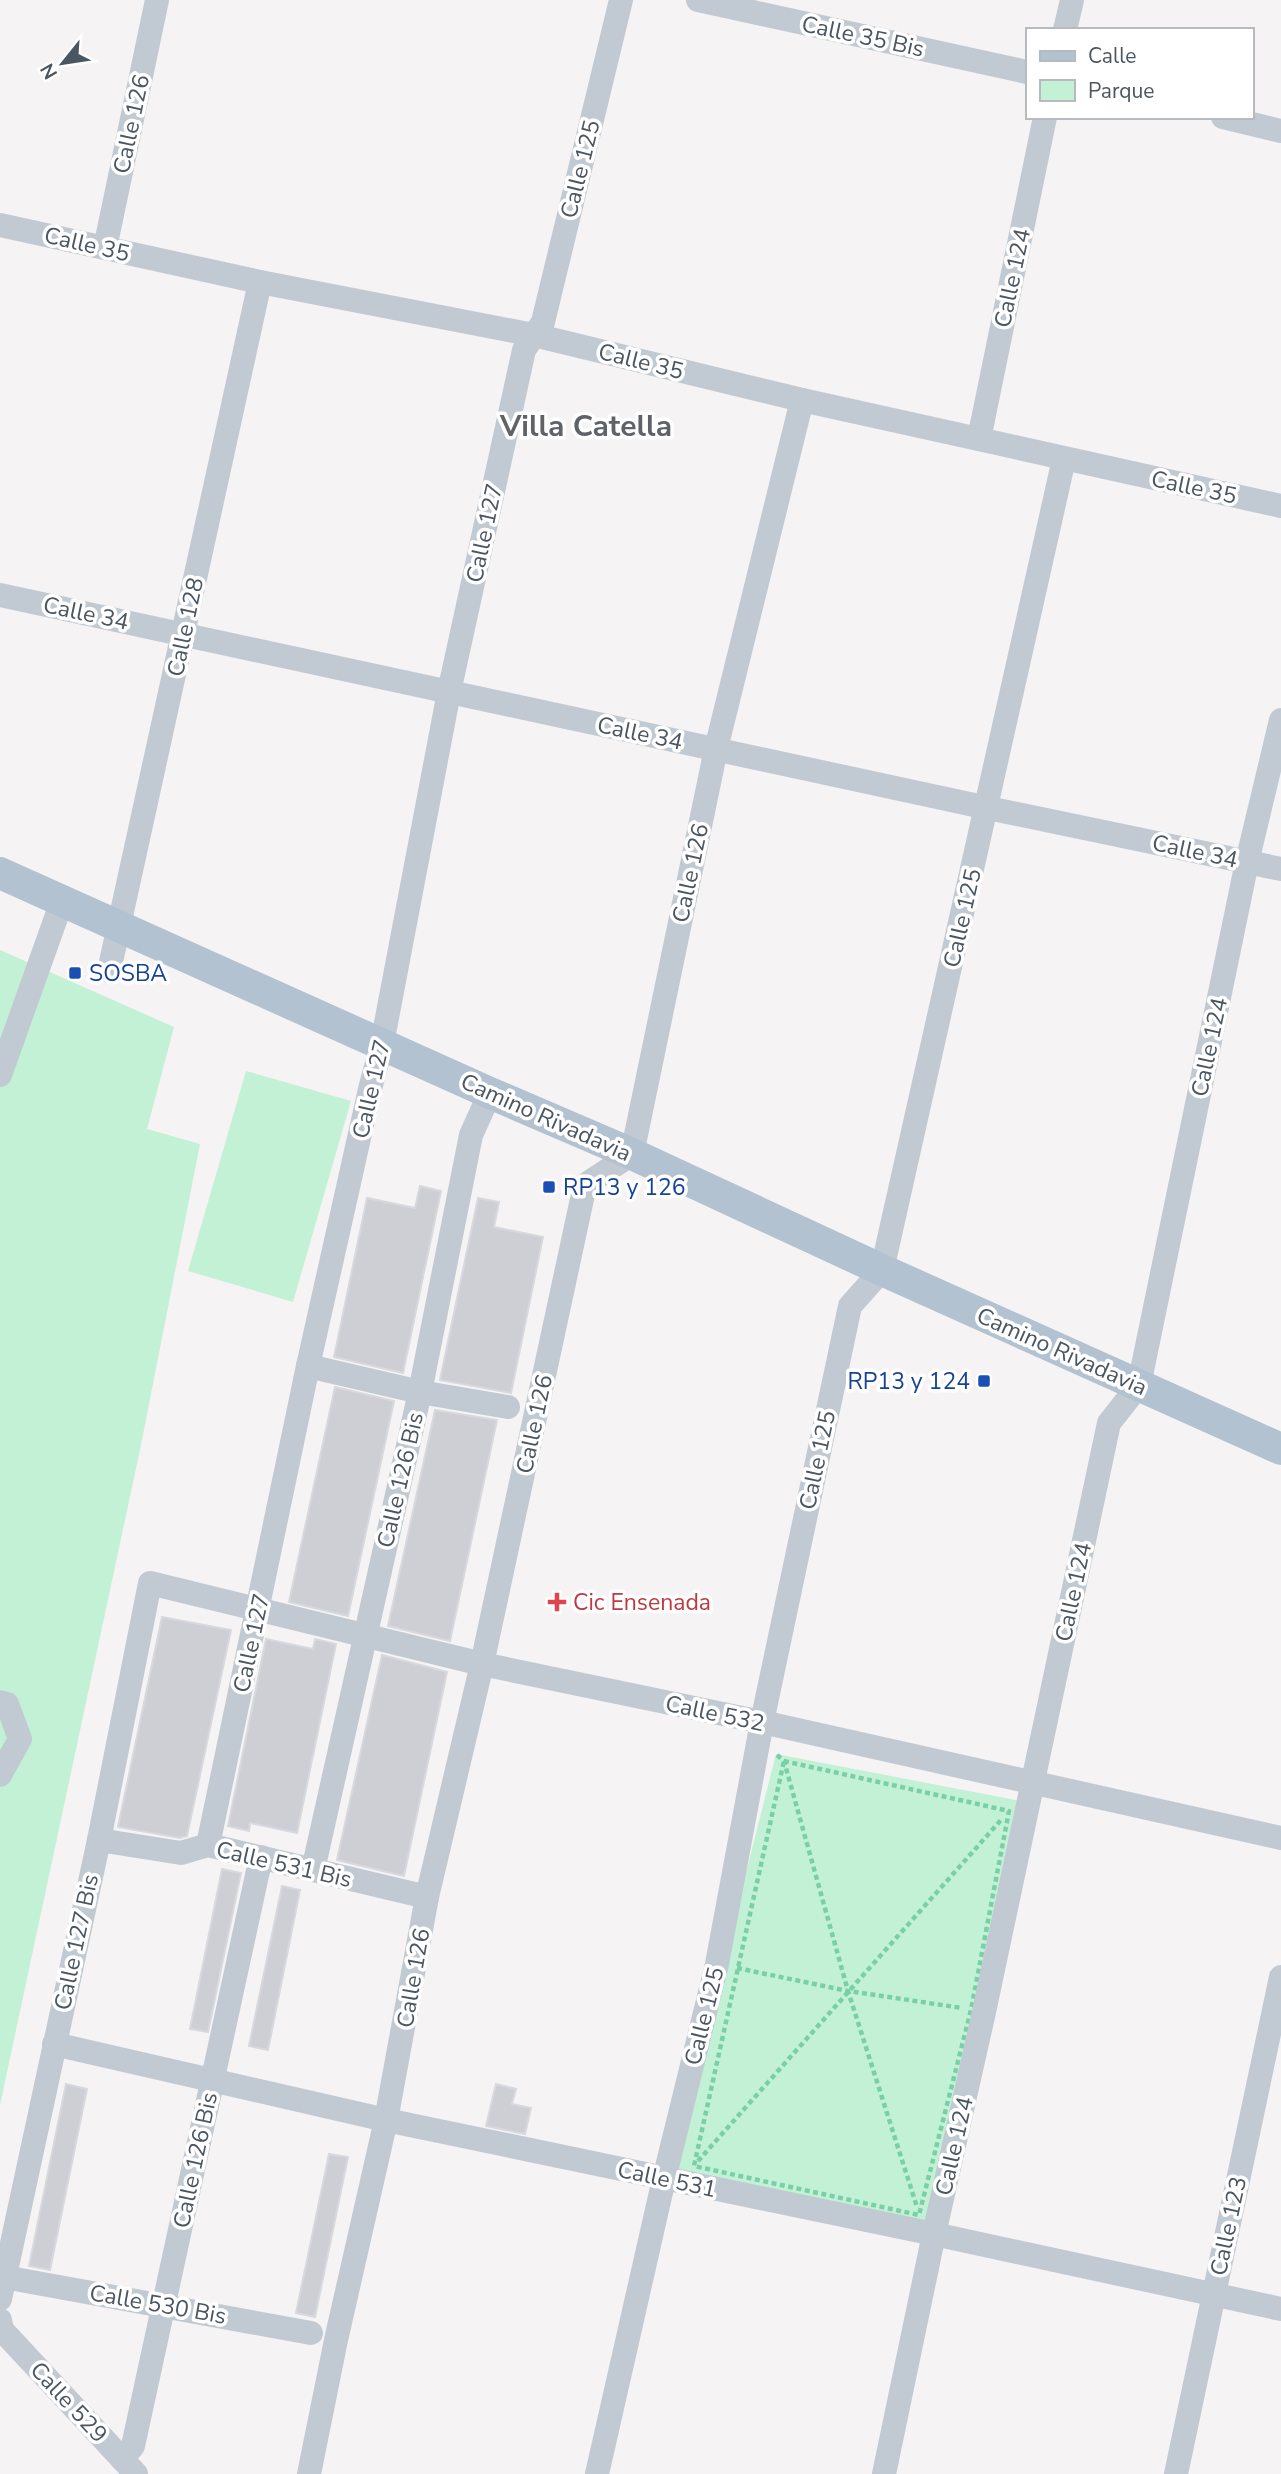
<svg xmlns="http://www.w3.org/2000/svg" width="1281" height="2474" font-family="'Nunito Sans',sans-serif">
<rect width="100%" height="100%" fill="#f5f3f3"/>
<g fill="#c3f1d5">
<polygon points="0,950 174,1027 147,1129 200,1144 141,1445 0,2105"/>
<polygon points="246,1071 351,1101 293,1302 188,1271"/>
<polygon points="776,1754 1021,1801 930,2226 669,2177"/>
</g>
<g fill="#cdcfd5" stroke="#d7d9de" stroke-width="2">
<polygon points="420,1186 441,1191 403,1373 334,1357 367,1198 415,1208"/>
<polygon points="478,1198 499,1202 494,1227 543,1237 511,1393 440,1380"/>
<polygon points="335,1387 394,1401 348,1616 289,1602"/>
<polygon points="435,1410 497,1420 450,1641 388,1626"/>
<polygon points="162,1617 231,1630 187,1836 180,1838 118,1827"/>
<polygon points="266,1639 313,1649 315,1639 336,1644 297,1833 250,1823 249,1831 228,1826"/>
<polygon points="382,1655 447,1672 404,1876 337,1860"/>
<polygon points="222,1869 241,1873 208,2032 190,2029"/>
<polygon points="282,1886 300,1890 268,2050 249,2046"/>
<polygon points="66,2084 87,2089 50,2270 29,2266"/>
<polygon points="496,2084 516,2089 512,2104 531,2108 525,2134 486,2126"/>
<polygon points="329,2154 348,2157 315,2317 296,2313"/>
</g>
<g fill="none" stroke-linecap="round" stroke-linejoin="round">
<g stroke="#7ad0a6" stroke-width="4.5" stroke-dasharray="5 3.5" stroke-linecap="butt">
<polyline points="777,1755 784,1761 848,1991 917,2207"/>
<polygon points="784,1761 1009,1811 971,2010 919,2215 694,2166"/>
<polyline points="737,1968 848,1991 962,2008"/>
<polyline points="698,2161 1001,1820"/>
</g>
<g stroke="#c1cad2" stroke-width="24">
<polyline points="698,0 1027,72"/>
<polyline points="1065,30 1072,0"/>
<polyline points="1223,117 1281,131"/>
<polyline points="0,225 260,282 534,335 802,400 1281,506"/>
<polyline points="105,248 157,0"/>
<polyline points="979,439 1045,117"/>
<polyline points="0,595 988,808 1281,869"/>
<polyline points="109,971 260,282"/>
<polyline points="0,1075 62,901"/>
<polyline points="308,1366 420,1392 508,1407"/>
<polyline points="0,1702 7,1704 20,1739 0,1775"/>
<polyline points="99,1840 181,1853 208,1845 427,1897"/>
<polyline points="208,1845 308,1366 370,1089 382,1044 449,692 524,350 543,322 621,0"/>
<polyline points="313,1870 420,1392 471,1135 490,1093"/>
<polyline points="54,2044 386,2120 934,2234 1281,2309"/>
<polyline points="4,2277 311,2333"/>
<polyline points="0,2299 99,1840 150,1583 482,1664 762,1722 1281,1838"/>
<polyline points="0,2320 2,2330 136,2474"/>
<polyline points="122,2459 133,2446 261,1857"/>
<polyline points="309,2474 336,2340 386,2120 427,1897 482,1664 585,1185 632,1154 716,749 802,400"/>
<polyline points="597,2474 664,2179 717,1964 762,1722 850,1306 882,1270 1064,459"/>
<polyline points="884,2474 934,2234 984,2012 1109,1423 1139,1385 1247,862 1281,720"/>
<polyline points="1176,2474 1281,1977"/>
</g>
<polyline stroke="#b3c2d1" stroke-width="32" points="0,873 490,1093 632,1154 882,1270 1281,1449"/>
</g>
<g fill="#1a4fb4" stroke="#fff" stroke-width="2.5">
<rect x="68" y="966" width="14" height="14" rx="3.5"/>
<rect x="542" y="1180" width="14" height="14" rx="3.5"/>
<rect x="977" y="1374" width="14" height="14" rx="3.5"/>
</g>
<path fill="#e0444e" stroke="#fff" stroke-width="2.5" d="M553.5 1591.5h7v7h7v7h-7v7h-7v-7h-7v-7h7z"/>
<g text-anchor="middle" stroke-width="7" stroke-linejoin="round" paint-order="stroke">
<g font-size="23" fill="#4a5661" stroke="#fff">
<text transform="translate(863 36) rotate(12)" y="8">Calle 35 Bis</text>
<text transform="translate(131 124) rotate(-78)" y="8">Calle 126</text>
<text transform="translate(580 169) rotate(-76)" y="8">Calle 125</text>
<text transform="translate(87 244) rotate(13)" y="8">Calle 35</text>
<text transform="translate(1012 278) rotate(-78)" y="8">Calle 124</text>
<text transform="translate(641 361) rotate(14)" y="8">Calle 35</text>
<text transform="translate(1194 487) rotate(12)" y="8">Calle 35</text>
<text transform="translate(484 533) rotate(-78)" y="8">Calle 127</text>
<text transform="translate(86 613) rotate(12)" y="8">Calle 34</text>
<text transform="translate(185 627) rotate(-78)" y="8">Calle 128</text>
<text transform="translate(640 733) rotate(12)" y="8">Calle 34</text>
<text transform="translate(1195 851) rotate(12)" y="8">Calle 34</text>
<text transform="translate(690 873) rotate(-78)" y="8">Calle 126</text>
<text transform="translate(962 918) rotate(-77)" y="8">Calle 125</text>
<text transform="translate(1209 1047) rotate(-78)" y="8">Calle 124</text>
<text transform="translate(371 1089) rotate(-77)" y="8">Calle 127</text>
<text transform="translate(546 1117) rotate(24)" y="8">Camino Rivadavia</text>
<text transform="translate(1062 1351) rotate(24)" y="8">Camino Rivadavia</text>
<text transform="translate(534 1424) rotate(-78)" y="8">Calle 126</text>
<text transform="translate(817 1460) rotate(-78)" y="8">Calle 125</text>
<text transform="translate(400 1480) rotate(-77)" y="8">Calle 126 Bis</text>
<text transform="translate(1073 1592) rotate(-78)" y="8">Calle 124</text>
<text transform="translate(251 1643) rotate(-78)" y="8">Calle 127</text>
<text transform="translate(715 1713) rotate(12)" y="8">Calle 532</text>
<text transform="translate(284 1864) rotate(13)" y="8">Calle 531 Bis</text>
<text transform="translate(76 1942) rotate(-78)" y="8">Calle 127 Bis</text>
<text transform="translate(413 1978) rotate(-80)" y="8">Calle 126</text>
<text transform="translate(704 2016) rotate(-76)" y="8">Calle 125</text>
<text transform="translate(954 2146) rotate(-77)" y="8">Calle 124</text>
<text transform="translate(195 2160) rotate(-78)" y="8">Calle 126 Bis</text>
<text transform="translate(667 2179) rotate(12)" y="8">Calle 531</text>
<text transform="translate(1228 2226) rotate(-78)" y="8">Calle 123</text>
<text transform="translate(158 2304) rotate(10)" y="8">Calle 530 Bis</text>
<text transform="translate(69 2402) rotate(47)" y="8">Calle 529</text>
</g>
<g font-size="23" fill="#164399" stroke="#fff" text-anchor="start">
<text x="89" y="981">SOSBA</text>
<text x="563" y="1195">RP13 y 126</text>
<text x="970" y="1389" text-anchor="end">RP13 y 124</text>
</g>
<g font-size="23" fill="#be3a42" stroke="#fff" text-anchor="start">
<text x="573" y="1610">Cic Ensenada</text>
</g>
<g font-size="30" font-weight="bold" fill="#5f6368" stroke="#fff">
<text x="586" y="436">Villa Catella</text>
</g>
</g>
<rect x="1026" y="28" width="228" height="91" fill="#ffffff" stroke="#b7bbc0" stroke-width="2"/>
<rect x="1040" y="51" width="35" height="10" fill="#b3c2d1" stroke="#b7bbc0" stroke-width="2"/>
<text x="1088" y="63" font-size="21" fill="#4a5661">Calle</text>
<rect x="1040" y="80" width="35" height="21" fill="#c3f1d5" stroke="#b7bbc0" stroke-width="2"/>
<text x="1088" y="98" font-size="21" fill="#4a5661">Parque</text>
<g transform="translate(63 63) rotate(240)" stroke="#ffffff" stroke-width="5" paint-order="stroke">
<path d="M0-5L12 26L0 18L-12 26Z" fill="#4a5661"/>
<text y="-10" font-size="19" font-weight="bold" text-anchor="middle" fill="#4a5661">N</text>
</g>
</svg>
